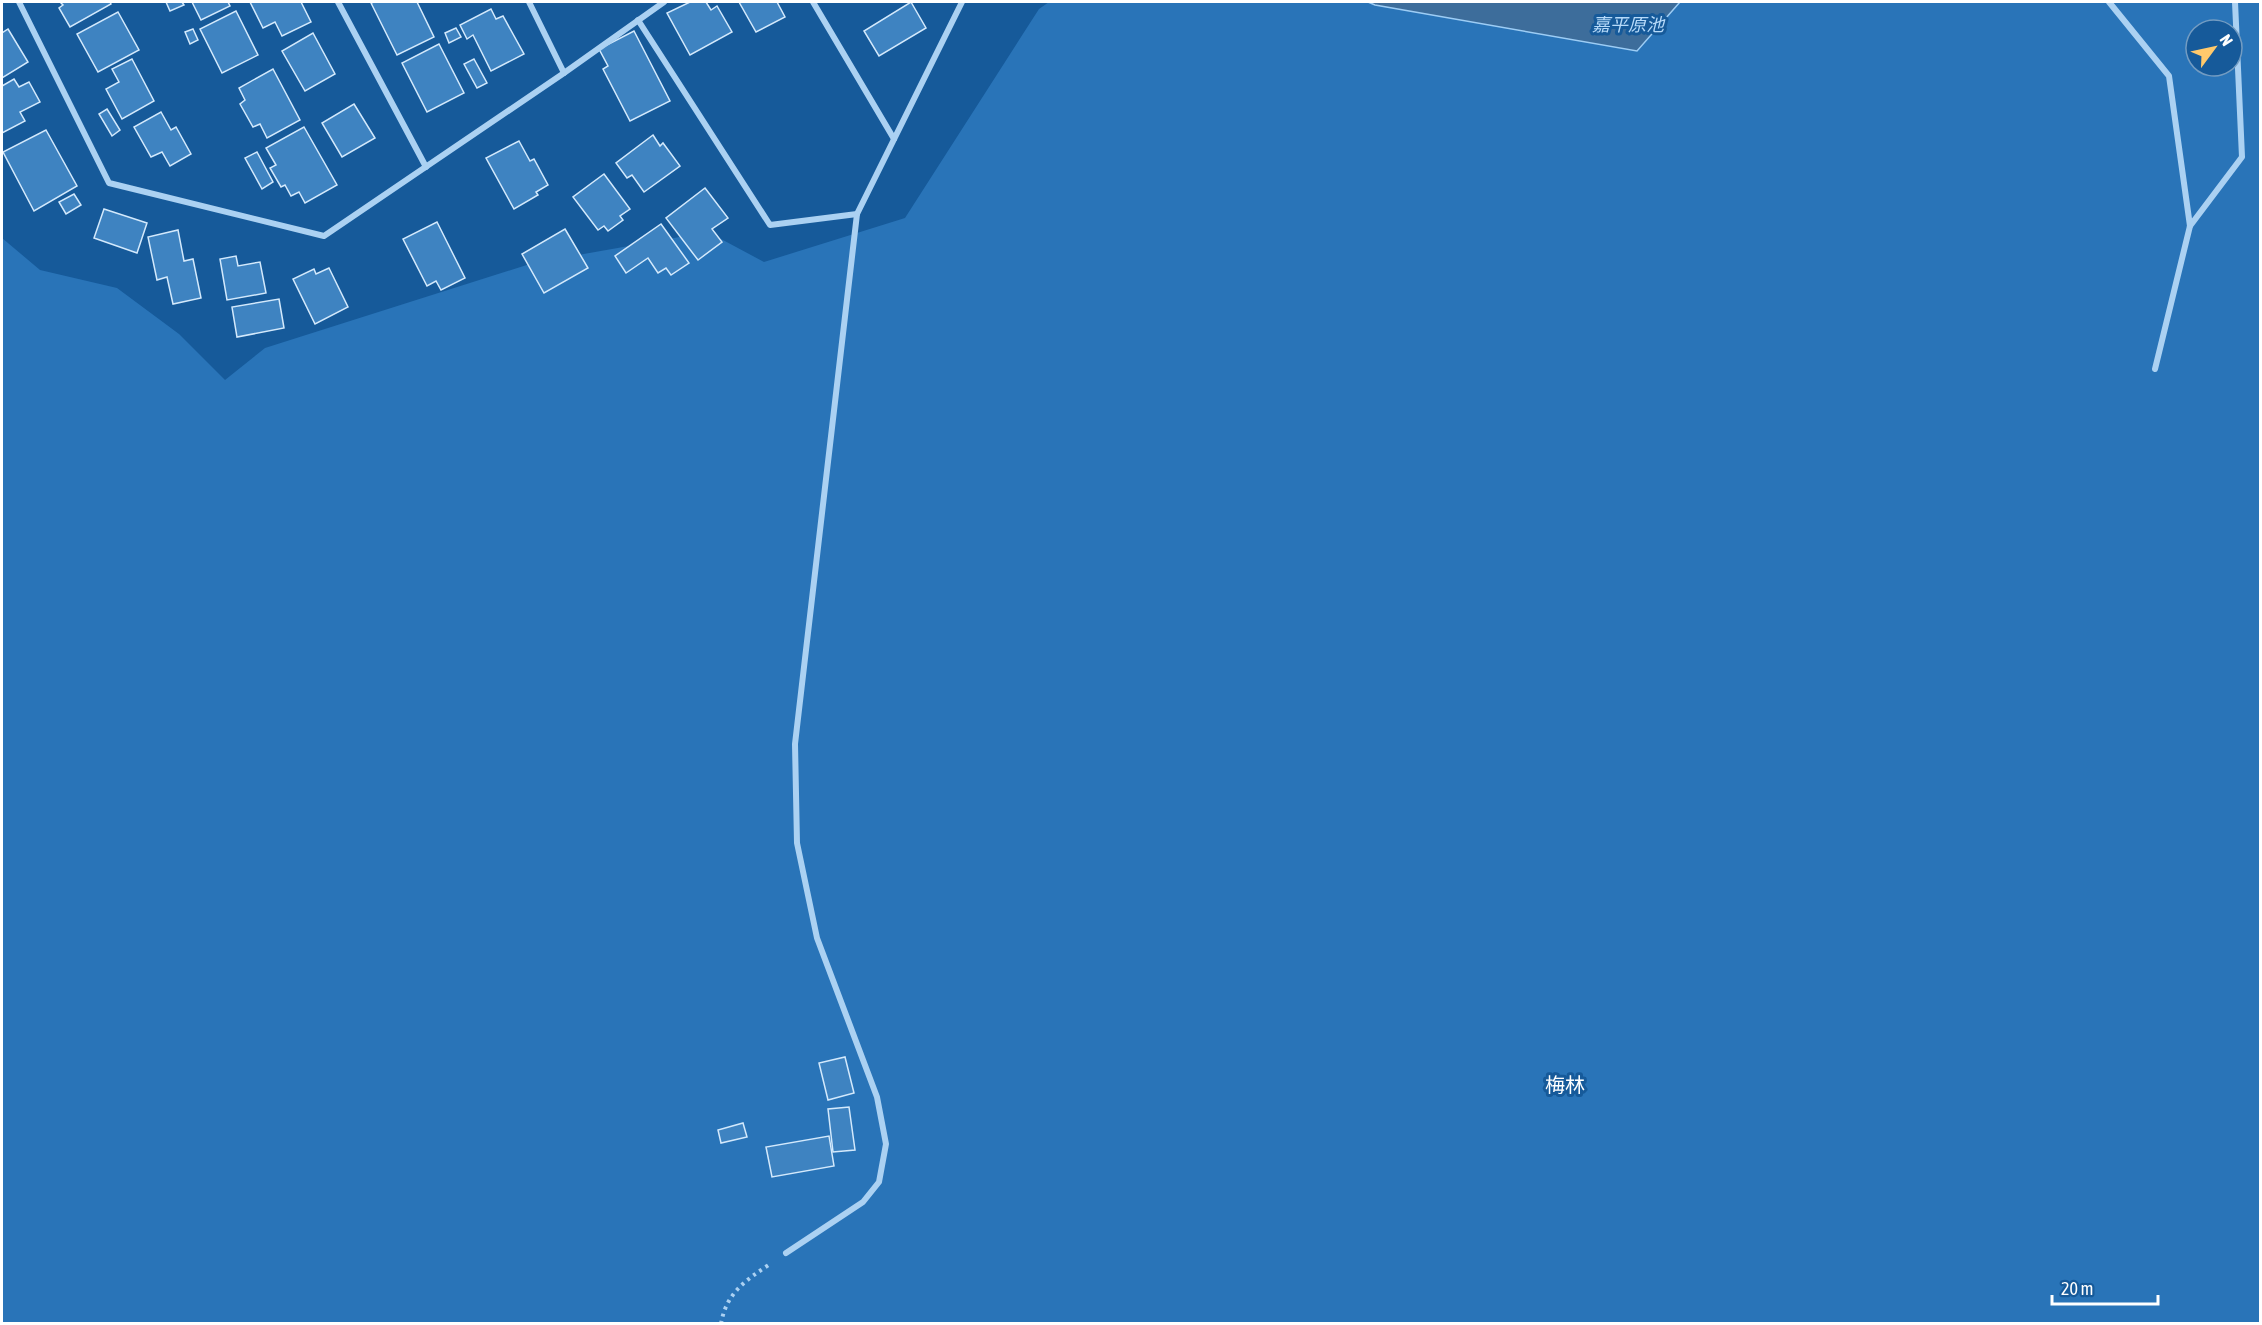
<svg xmlns="http://www.w3.org/2000/svg" width="2262" height="1325" font-family="'Asap Condensed','Noto Sans JP',sans-serif">
<rect width="100%" height="100%" fill="#165a9a"/>
<path fill="#2974b8" fill-rule="evenodd" d="M1049,2H1368L1376,5L1637,51L1680,2H2260V1323H2V238L40,270L117,288L179,334L225,380L265,348L533,263L708,232L764,262L905,218L1039,9ZM2196,30H2232V66H2196Z"/>
<polygon fill="#3d6d9b" stroke="#9dcdf5" stroke-width="1.5" points="1368,2 1680,2 1637,51 1375,5"/>
<g fill="#3e83c1" stroke="#d3e9fc" stroke-width="1.5">
<polygon points="60,2 110,2 111,4 70,27 59,8 63,5"/>
<polygon points="166,2 182,2 184,5 170,11"/>
<polygon points="192,2 228,2 230,6 201,20"/>
<polygon points="250,2 301,2 311,22 282,36 275,22 263,28"/>
<polygon points="374,2 417,2 434,37 397,55 371,3"/>
<polygon points="690,2 706,2 711,10 717,6 732,32 690,55 667,13"/>
<polygon points="739,2 777,2 785,17 756,32"/>
<polygon points="911,2 926,28 879,56 864,31"/>
<polygon points="491,9 496,19 503,16 524,54 491,71 473,35 467,39 460,25"/>
<polygon points="236,11 258,55 222,73 200,29"/>
<polygon points="118,12 139,50 98,72 77,34"/>
<polygon points="456,28 461,37 449,43 445,33"/>
<polygon points="8,29 28,62 2,78 2,33"/>
<polygon points="193,29 198,40 190,44 185,32"/>
<polygon points="634,31 670,101 630,121 603,69 608,66 599,49"/>
<polygon points="313,33 335,74 305,91 282,51"/>
<polygon points="439,44 464,93 427,112 402,63"/>
<polygon points="132,59 154,101 122,119 106,89 119,82 112,69"/>
<polygon points="474,59 487,83 477,88 464,64"/>
<polygon points="273,69 300,120 267,138 260,124 253,127 240,104 245,100 239,88"/>
<polygon points="14,79 19,87 29,82 40,102 20,112 25,121 2,133 2,86"/>
<polygon points="354,104 375,138 342,157 322,123"/>
<polygon points="107,109 120,130 112,136 99,114"/>
<polygon points="161,112 171,130 176,127 191,154 170,166 162,152 151,157 134,127"/>
<polygon points="304,127 337,185 305,203 299,192 291,196 285,185 281,187 270,168 276,165 266,148"/>
<polygon points="46,130 77,186 34,211 3,152"/>
<polygon points="653,135 660,146 663,143 680,166 644,192 632,175 627,178 616,163"/>
<polygon points="519,141 530,161 534,159 548,185 536,192 538,195 514,209 486,158"/>
<polygon points="257,152 273,182 262,189 245,158"/>
<polygon points="604,174 630,209 620,216 623,220 608,231 604,226 598,230 573,197"/>
<polygon points="705,188 728,218 712,229 722,242 698,260 666,218"/>
<polygon points="74,194 81,205 66,214 59,202"/>
<polygon points="104,209 147,223 137,253 94,238"/>
<polygon points="437,222 465,278 441,290 436,281 427,286 403,239"/>
<polygon points="661,224 689,263 671,275 666,268 658,273 648,258 626,273 615,256"/>
<polygon points="565,229 588,268 544,293 522,254"/>
<polygon points="178,230 184,261 193,259 201,298 173,304 167,277 157,280 148,237"/>
<polygon points="236,256 238,266 260,262 266,293 227,300 220,259"/>
<polygon points="329,268 348,307 315,324 293,279 314,269 316,274"/>
<polygon points="279,299 284,328 237,337 232,307"/>
<polygon points="845,1057 854,1093 828,1100 819,1063"/>
<polygon points="849,1107 855,1150 833,1152 828,1109"/>
<polygon points="743,1123 747,1137 721,1143 718,1130"/>
<polygon points="829,1136 834,1166 772,1177 766,1147"/>
</g>
<g fill="none" stroke-linecap="round" stroke-linejoin="round">
<path stroke="#abd1f2" stroke-width="4" stroke-dasharray="3 4.5" stroke-linecap="butt" d="M721,1324C726,1293 746,1280 770,1264"/>
<g stroke="#abd1f2" stroke-width="6">
<polyline points="19,2 109,183 324,236 564,73 664,2"/>
<polyline points="338,2 426,167"/>
<polyline points="529,2 564,73"/>
<polyline points="813,2 894,139"/>
<polyline points="2109,2 2169,76 2190,226 2155,369"/>
<polyline points="638,20 770,225 857,214 962,2"/>
<polyline points="2190,226 2242,157 2235,2"/>
<polyline points="786,1253 863,1202 879,1182 886,1144 877,1097 817,938 797,843 795,744 857,214"/>
</g>
</g>
<g text-anchor="middle" stroke-width="6" stroke-linejoin="round" paint-order="stroke">
<g font-size="18" font-style="italic" fill="#b7daf9" stroke="#165a9a">
<text x="1628" y="31">嘉平原池</text>
</g>
<g font-size="20" fill="#fff" stroke="#165a9a">
<text x="1565" y="1092">梅林</text>
</g>
</g>
<rect width="2262" height="1325" fill="none" stroke="#ffffff" stroke-width="6"/>
<g transform="translate(2214 48) rotate(57)"><circle r="28" fill="#165a9a" stroke="#739cc2" stroke-width="1.5"/>
<path d="M0-4.5L10 22L0 15L-10 22Z" fill="#ffc96c"/>
<text y="-9" font-size="16" font-weight="bold" text-anchor="middle" fill="#ffffff">N</text>
</g>
<path d="M2052 1295v9h106v-9" fill="none" stroke="#ffffff" stroke-width="3"/>
<text x="2061" y="1295" font-size="18" fill="#ffffff" stroke="#165a9a" stroke-width="4.5" paint-order="stroke">20 m</text>
</svg>
